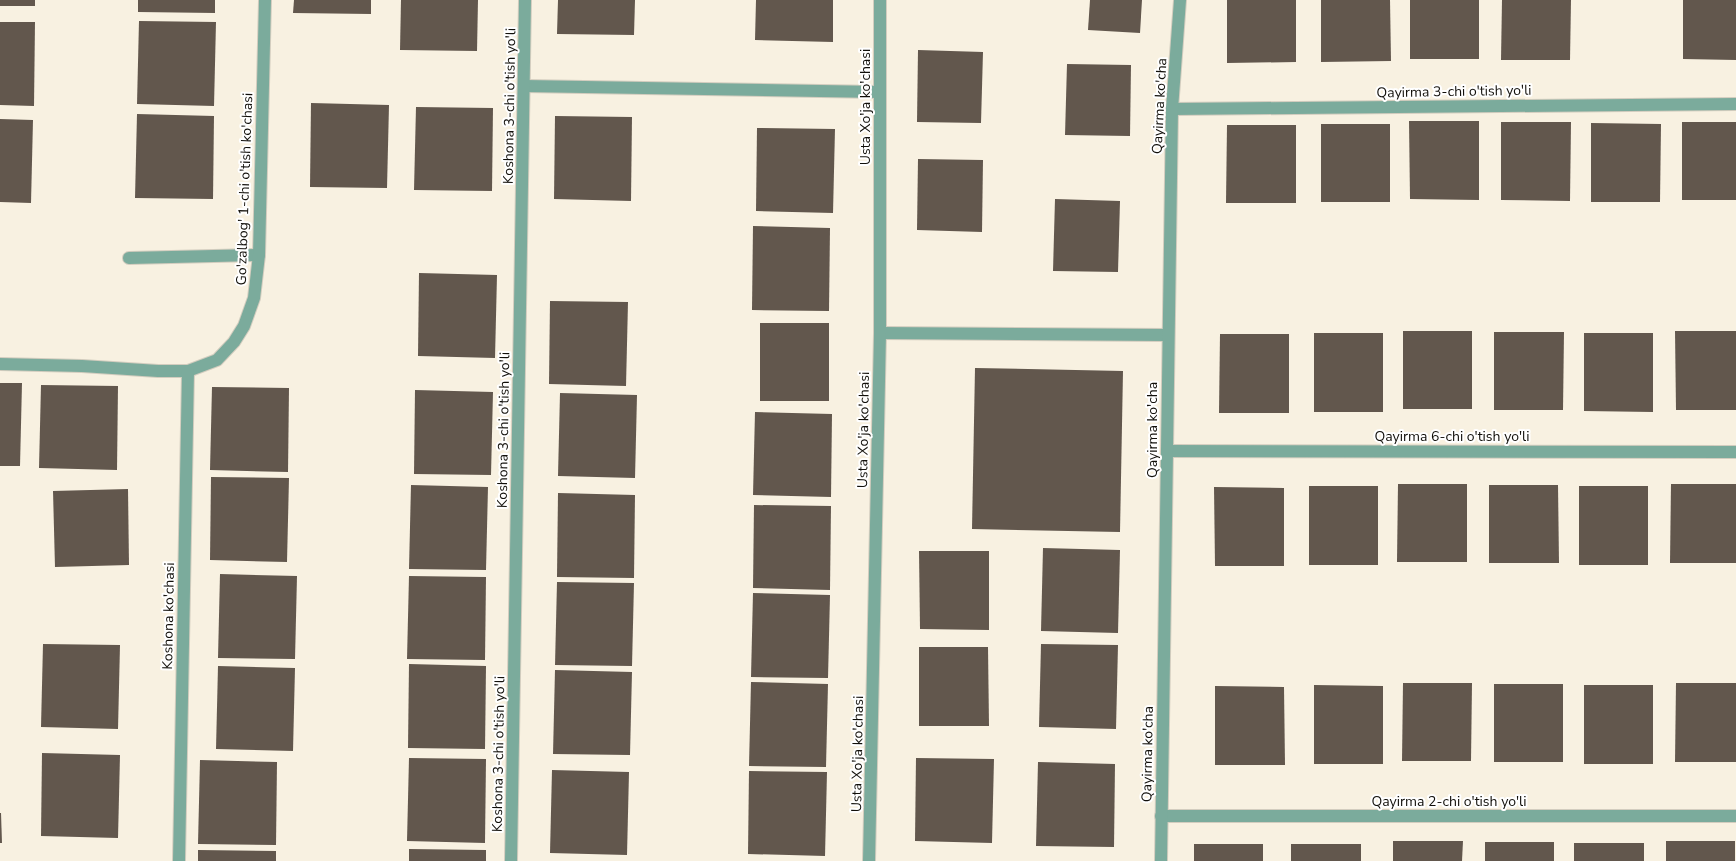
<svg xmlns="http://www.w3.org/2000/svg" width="1736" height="861" font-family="'Nunito Sans',sans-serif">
<rect width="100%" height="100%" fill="#f8f1e1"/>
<g fill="#62574d">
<rect x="0" y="0" width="35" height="6"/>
<polygon points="138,0 215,0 215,13 138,12"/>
<polygon points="294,0 371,0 371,14 293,13"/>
<polygon points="401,0 478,0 477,51 400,50"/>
<polygon points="558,0 635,0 634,35 557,34"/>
<polygon points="756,0 833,0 833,42 755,40"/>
<polygon points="1090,0 1142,0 1140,33 1088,30"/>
<polygon points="1227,0 1296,0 1296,62 1227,63"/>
<polygon points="1321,0 1390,0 1391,61 1321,62"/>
<rect x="1410" y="0" width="69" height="59"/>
<polygon points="1502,0 1571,0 1570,60 1501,60"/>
<polygon points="1683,0 1736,0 1736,60 1683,59"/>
<polygon points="139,21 216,22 214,106 137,104"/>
<polygon points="0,22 35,22 34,106 0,105"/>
<polygon points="918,50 983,52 981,123 917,122"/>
<polygon points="1067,64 1131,65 1130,136 1065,135"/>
<polygon points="311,103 389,105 387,188 310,187"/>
<polygon points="416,107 493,108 492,191 414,190"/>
<polygon points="137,114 214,116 213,199 135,198"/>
<polygon points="555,116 632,117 631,201 554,199"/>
<polygon points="0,119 33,120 31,203 0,202"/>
<polygon points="1409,121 1479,121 1479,200 1410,199"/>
<polygon points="1501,122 1571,122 1570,201 1501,200"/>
<rect x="1682" y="122" width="54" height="78"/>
<polygon points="1591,123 1661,124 1660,202 1591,202"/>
<rect x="1321" y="124" width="69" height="78"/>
<polygon points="1227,125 1296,125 1296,203 1226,203"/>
<polygon points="757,128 835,129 833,213 756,211"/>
<polygon points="918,159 983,160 982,232 917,230"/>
<polygon points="1055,199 1120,201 1118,272 1053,271"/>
<polygon points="753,226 830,228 829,311 752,310"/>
<polygon points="419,273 497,275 495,358 418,356"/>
<polygon points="550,301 628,302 626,386 549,384"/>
<rect x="760" y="323" width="69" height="78"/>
<rect x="1403" y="331" width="69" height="78"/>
<polygon points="1675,331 1736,331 1736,410 1676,410"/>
<polygon points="1494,332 1564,332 1563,410 1494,410"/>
<rect x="1314" y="333" width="69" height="79"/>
<polygon points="1584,333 1653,333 1653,412 1584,411"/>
<polygon points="1220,334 1289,334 1289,413 1219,413"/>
<polygon points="975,368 1123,371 1120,532 972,529"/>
<polygon points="0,383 22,383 20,466 0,466"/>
<polygon points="41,385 118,386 117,470 39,468"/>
<polygon points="212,387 289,388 288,472 210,470"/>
<polygon points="415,390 493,392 491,475 414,474"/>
<polygon points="560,393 637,395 635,478 558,476"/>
<polygon points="755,412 832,414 831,497 753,495"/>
<polygon points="211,477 289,478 287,562 210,560"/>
<polygon points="1398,484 1467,484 1467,562 1397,562"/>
<polygon points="1671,484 1736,484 1736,563 1670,563"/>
<polygon points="411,485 488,487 486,570 409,569"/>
<polygon points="1489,485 1558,485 1559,563 1489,563"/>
<rect x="1309" y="486" width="69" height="79"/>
<rect x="1579" y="486" width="69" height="79"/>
<polygon points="1214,487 1284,488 1284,566 1215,566"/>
<polygon points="128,489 129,565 55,567 53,491"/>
<polygon points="558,493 635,495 634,578 557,577"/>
<polygon points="754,505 831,506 830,590 753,588"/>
<polygon points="1043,548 1120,550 1118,633 1041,631"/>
<polygon points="919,551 989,551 989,630 920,629"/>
<polygon points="220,574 297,576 295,659 218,658"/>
<polygon points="409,576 486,577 485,660 407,659"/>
<polygon points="557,582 634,583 632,666 555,665"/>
<polygon points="753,593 830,595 828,678 751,677"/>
<polygon points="43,644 120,645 118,729 41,727"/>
<polygon points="1041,644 1118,645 1116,729 1039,727"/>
<polygon points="919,647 988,647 989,726 919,726"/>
<polygon points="409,664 486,666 485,749 408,748"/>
<polygon points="218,666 295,668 293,751 216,749"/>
<polygon points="555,670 632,672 630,755 553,754"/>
<polygon points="751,682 828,684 826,767 749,766"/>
<polygon points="1403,683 1472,683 1471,761 1402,761"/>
<polygon points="1676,683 1736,683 1736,762 1675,762"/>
<rect x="1494" y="684" width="69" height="78"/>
<polygon points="1314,685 1383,686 1383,764 1314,764"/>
<rect x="1584" y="685" width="69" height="79"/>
<polygon points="1215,686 1284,687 1285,765 1215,765"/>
<polygon points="42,753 120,755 118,838 41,836"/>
<polygon points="409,758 486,759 485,843 407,841"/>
<polygon points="916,758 994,759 992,843 915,841"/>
<polygon points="200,760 277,762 276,845 198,844"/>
<polygon points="1038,762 1115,764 1114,847 1036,846"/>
<polygon points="552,770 629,772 627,855 550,853"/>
<polygon points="749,771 827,772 825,856 748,854"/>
<polygon points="0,813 1,813 2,843 0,843"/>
<polygon points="1393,841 1463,841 1462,861 1393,861"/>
<rect x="1666" y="841" width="69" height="20"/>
<rect x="1485" y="842" width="69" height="19"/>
<rect x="1574" y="843" width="70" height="18"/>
<rect x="1194" y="844" width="69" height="17"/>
<rect x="1291" y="844" width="70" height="17"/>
<polygon points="409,849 486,850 486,861 409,861"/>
<polygon points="198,850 276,851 276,861 198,861"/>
</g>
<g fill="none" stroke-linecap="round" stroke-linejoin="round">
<g stroke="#d3cdbf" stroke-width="14">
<polyline id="service" points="129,258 259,255"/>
</g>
<g stroke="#d3cdbf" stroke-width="14">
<g id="minor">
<polyline points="524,86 879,92"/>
<polyline points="1172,109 1736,104"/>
<polyline points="880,333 1168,335"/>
<polyline points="0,364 82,366 158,371 188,371 217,360 234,342 244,326 254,298 259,255 265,0"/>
<polyline points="1167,451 1736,452"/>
<polyline points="1161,816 1736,816"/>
<polyline points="179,861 188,371"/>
<polyline points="511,861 525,0"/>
<polyline points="869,861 880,333 880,0"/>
<polyline points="1161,861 1172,109 1180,0"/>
</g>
</g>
<use href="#service" stroke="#7bab9c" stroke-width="12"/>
<use href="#minor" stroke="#7bab9c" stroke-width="12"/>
</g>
<g text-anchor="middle" stroke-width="4" stroke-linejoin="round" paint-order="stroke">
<g font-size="14" fill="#110f0a" stroke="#fff">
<text transform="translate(1454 91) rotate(-1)" y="5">Qayirma 3-chi o'tish yo'li</text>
<text transform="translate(509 106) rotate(-89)" y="5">Koshona 3-chi o'tish yo'li</text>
<text transform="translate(1159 106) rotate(-87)" y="5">Qayirma ko'cha</text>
<text transform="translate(865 107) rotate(-90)" y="5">Usta Xo'ja ko'chasi</text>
<text transform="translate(244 189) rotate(-88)" y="5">Go'zalbog' 1-chi o'tish ko'chasi</text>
<text transform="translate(503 430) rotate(-89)" y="5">Koshona 3-chi o'tish yo'li</text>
<text transform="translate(863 430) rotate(-89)" y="5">Usta Xo'ja ko'chasi</text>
<text transform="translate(1152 430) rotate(-90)" y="5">Qayirma ko'cha</text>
<text x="1452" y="441">Qayirma 6-chi o'tish yo'li</text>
<text transform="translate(168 616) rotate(-89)" y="5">Koshona ko'chasi</text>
<text transform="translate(498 754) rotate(-89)" y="5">Koshona 3-chi o'tish yo'li</text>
<text transform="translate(857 754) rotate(-89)" y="5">Usta Xo'ja ko'chasi</text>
<text transform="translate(1147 754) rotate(-89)" y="5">Qayirma ko'cha</text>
<text x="1449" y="806">Qayirma 2-chi o'tish yo'li</text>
</g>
</g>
</svg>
